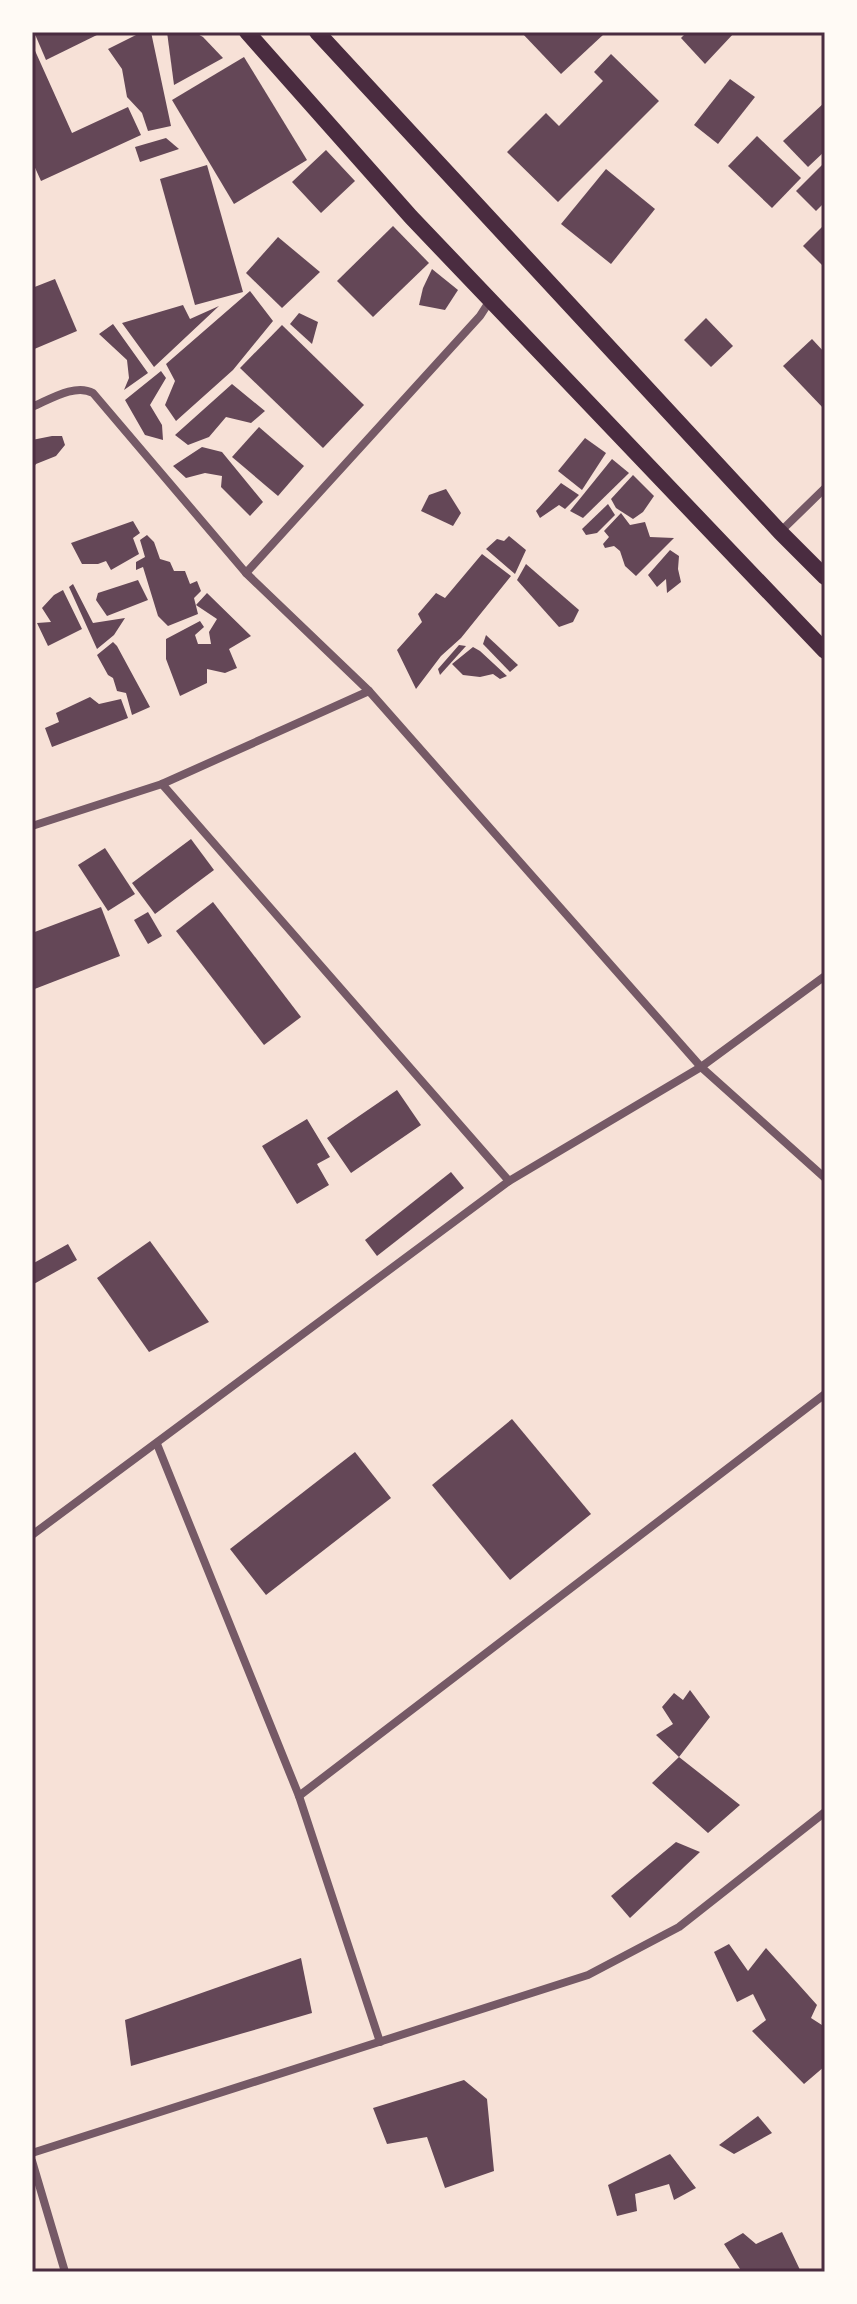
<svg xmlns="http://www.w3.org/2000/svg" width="857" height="2304" font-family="'Times New Roman',serif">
<rect width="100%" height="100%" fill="#f7e1d7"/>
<g fill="#644757">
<polygon points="34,32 103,32 46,60"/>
<polygon points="142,32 151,32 171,126 148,131 142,113 127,97 122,69 108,49"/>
<polygon points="167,32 194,32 203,37 223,58 174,85"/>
<polygon points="521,32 602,32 604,34 561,74"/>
<polygon points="687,32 735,32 705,64 681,38"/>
<polygon points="32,44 72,133 128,107 141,135 41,181 32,161"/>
<polygon points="611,54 659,101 558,202 507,152 546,113 559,126 603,81 594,72"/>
<polygon points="244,57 307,160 234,204 172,100"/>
<polygon points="730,79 755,97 718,144 694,125"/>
<polygon points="825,102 825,151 808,167 783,141"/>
<polygon points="757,136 801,178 772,208 728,166"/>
<polygon points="166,138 179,149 140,162 135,147"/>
<polygon points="326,150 355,181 321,213 292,182"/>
<polygon points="825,162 825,202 816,211 796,191"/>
<polygon points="207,165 243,292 195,305 160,179"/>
<polygon points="606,169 655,209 611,264 561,224"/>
<polygon points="825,224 825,268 803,246"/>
<polygon points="393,226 429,263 373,317 337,281"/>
<polygon points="278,237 320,272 282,308 246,273"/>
<polygon points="432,269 458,290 445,310 419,305 423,288"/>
<polygon points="55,279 77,331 32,350 32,288"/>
<polygon points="250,291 273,321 233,370 176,421 165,405 175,381 166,364"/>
<polygon points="183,305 190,319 219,306 154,367 122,323"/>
<polygon points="299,313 318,322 312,344 290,324"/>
<polygon points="706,318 733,346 711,367 684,340"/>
<polygon points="113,324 148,373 124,390 129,378 127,360 99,334"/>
<polygon points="282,325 364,405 323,448 240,368"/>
<polygon points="812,339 825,353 825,410 783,366"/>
<polygon points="161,371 166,378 150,405 162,425 163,440 145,435 125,400"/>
<polygon points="232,384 265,411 251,423 226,417 209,437 188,445 175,435"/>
<polygon points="259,427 304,466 278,496 232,457"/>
<polygon points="52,436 62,436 65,445 56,456 36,464 32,470 32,440"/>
<polygon points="585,438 606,453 582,490 558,471"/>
<polygon points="202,447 222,452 263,502 250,516 221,487 222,476 205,473 186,478 173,466"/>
<polygon points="612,459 629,473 583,518 570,511"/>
<polygon points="633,475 654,496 643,512 633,519 616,508 611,499"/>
<polygon points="561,483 579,495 565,509 559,505 540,518 536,511"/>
<polygon points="446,489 461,513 453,526 421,511 429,495"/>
<polygon points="608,504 615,515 597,533 586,535 582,529"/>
<polygon points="621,513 630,525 645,522 650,537 674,538 636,576 625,566 620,551 614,546 605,548 603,544 609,537 604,531"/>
<polygon points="133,521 140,533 133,538 139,554 111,570 106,561 98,564 82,564 71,543"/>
<polygon points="147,535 154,542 160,559 170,562 174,571 185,571 190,584 197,581 201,591 194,598 198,614 168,626 158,616 143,567 136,570 136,562 145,557 140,540"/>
<polygon points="509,536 526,550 515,574 486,549 497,539 504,541"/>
<polygon points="670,550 679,556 678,569 681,582 667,593 666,579 657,587 648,575"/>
<polygon points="482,554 511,576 461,638 441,656 416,689 397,650 422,622 418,614 436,593 445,598"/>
<polygon points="526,564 579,610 573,622 559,627 517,580"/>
<polygon points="138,580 148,600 107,616 96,600 98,593"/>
<polygon points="73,584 93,623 125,618 114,635 97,649 69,587"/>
<polygon points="63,590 82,629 48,646 37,623 51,622 42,608 54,595"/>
<polygon points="207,593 251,636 229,649 237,668 225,673 207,669 207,683 180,696 166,659 166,639 200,621 204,627 195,635 198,644 211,644 209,632 217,619 196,605"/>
<polygon points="486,635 518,665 510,672 483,644"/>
<polygon points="113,642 117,646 150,707 132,715 126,693 117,691 113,678 108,675 97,655"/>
<polygon points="459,645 466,646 440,675 438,669"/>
<polygon points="473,647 480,651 507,676 500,679 493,674 480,677 463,675 452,664"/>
<polygon points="90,697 99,704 121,699 128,718 52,747 45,728 59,722 56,713"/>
<polygon points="191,839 214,870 155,914 132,883"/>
<polygon points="105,848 135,894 108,911 78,865"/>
<polygon points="213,902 301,1017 264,1045 176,931"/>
<polygon points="101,907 120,956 32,990 32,933"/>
<polygon points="148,912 162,936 148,944 134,920"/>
<polygon points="397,1090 421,1125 351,1173 327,1138"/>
<polygon points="307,1119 330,1157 317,1164 329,1185 297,1204 262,1146"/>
<polygon points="451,1172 464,1188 377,1256 365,1240"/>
<polygon points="150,1241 209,1322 149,1352 97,1278"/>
<polygon points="68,1244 77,1260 32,1285 32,1264"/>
<polygon points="512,1419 591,1514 510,1580 432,1485"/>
<polygon points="355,1452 391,1498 266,1595 230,1549"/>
<polygon points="690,1690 710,1717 679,1757 740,1805 708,1833 652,1783 679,1757 656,1735 673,1724 662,1707 674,1693 683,1700"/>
<polygon points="676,1842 700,1852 630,1918 611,1896"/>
<polygon points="729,1944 748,1971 766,1948 817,2005 811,2018 825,2027 825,2066 804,2084 752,2031 766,2020 753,1994 737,2002 714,1952"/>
<polygon points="301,1958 312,2013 131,2066 125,2020"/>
<polygon points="464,2080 487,2099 494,2171 445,2188 427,2137 387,2144 373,2108"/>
<polygon points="758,2116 772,2133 734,2154 719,2145"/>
<polygon points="670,2154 696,2188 674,2200 669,2184 635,2194 637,2211 617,2216 608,2185"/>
<polygon points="782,2232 801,2272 742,2272 724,2244 743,2233 756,2244"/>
</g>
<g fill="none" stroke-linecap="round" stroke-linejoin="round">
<g stroke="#755966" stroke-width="8">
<path d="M32,407C49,400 75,383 93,393L246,573L369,691L701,1067L825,1178"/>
<polyline points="780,532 825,488"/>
<polyline points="246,573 480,316 491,299"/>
<polyline points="162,784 509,1181"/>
<polyline points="32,826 162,784 369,691"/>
<polyline points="157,1444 299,1796 380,2042"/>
<polyline points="32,1535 509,1181 701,1067 825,976"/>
<polyline points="299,1796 825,1394"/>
<polyline points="32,2153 588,1975 679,1927 825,1812"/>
<polyline points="32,2161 65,2272"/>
</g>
<g stroke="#4a2c40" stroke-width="16">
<polyline points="247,32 411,217 825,651"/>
<polyline points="317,32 780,532 825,577"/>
</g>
</g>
<rect width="857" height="2304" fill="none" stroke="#fffaf5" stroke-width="68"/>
<rect x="34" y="34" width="789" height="2236" fill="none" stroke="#4a2c40" stroke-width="3"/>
</svg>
